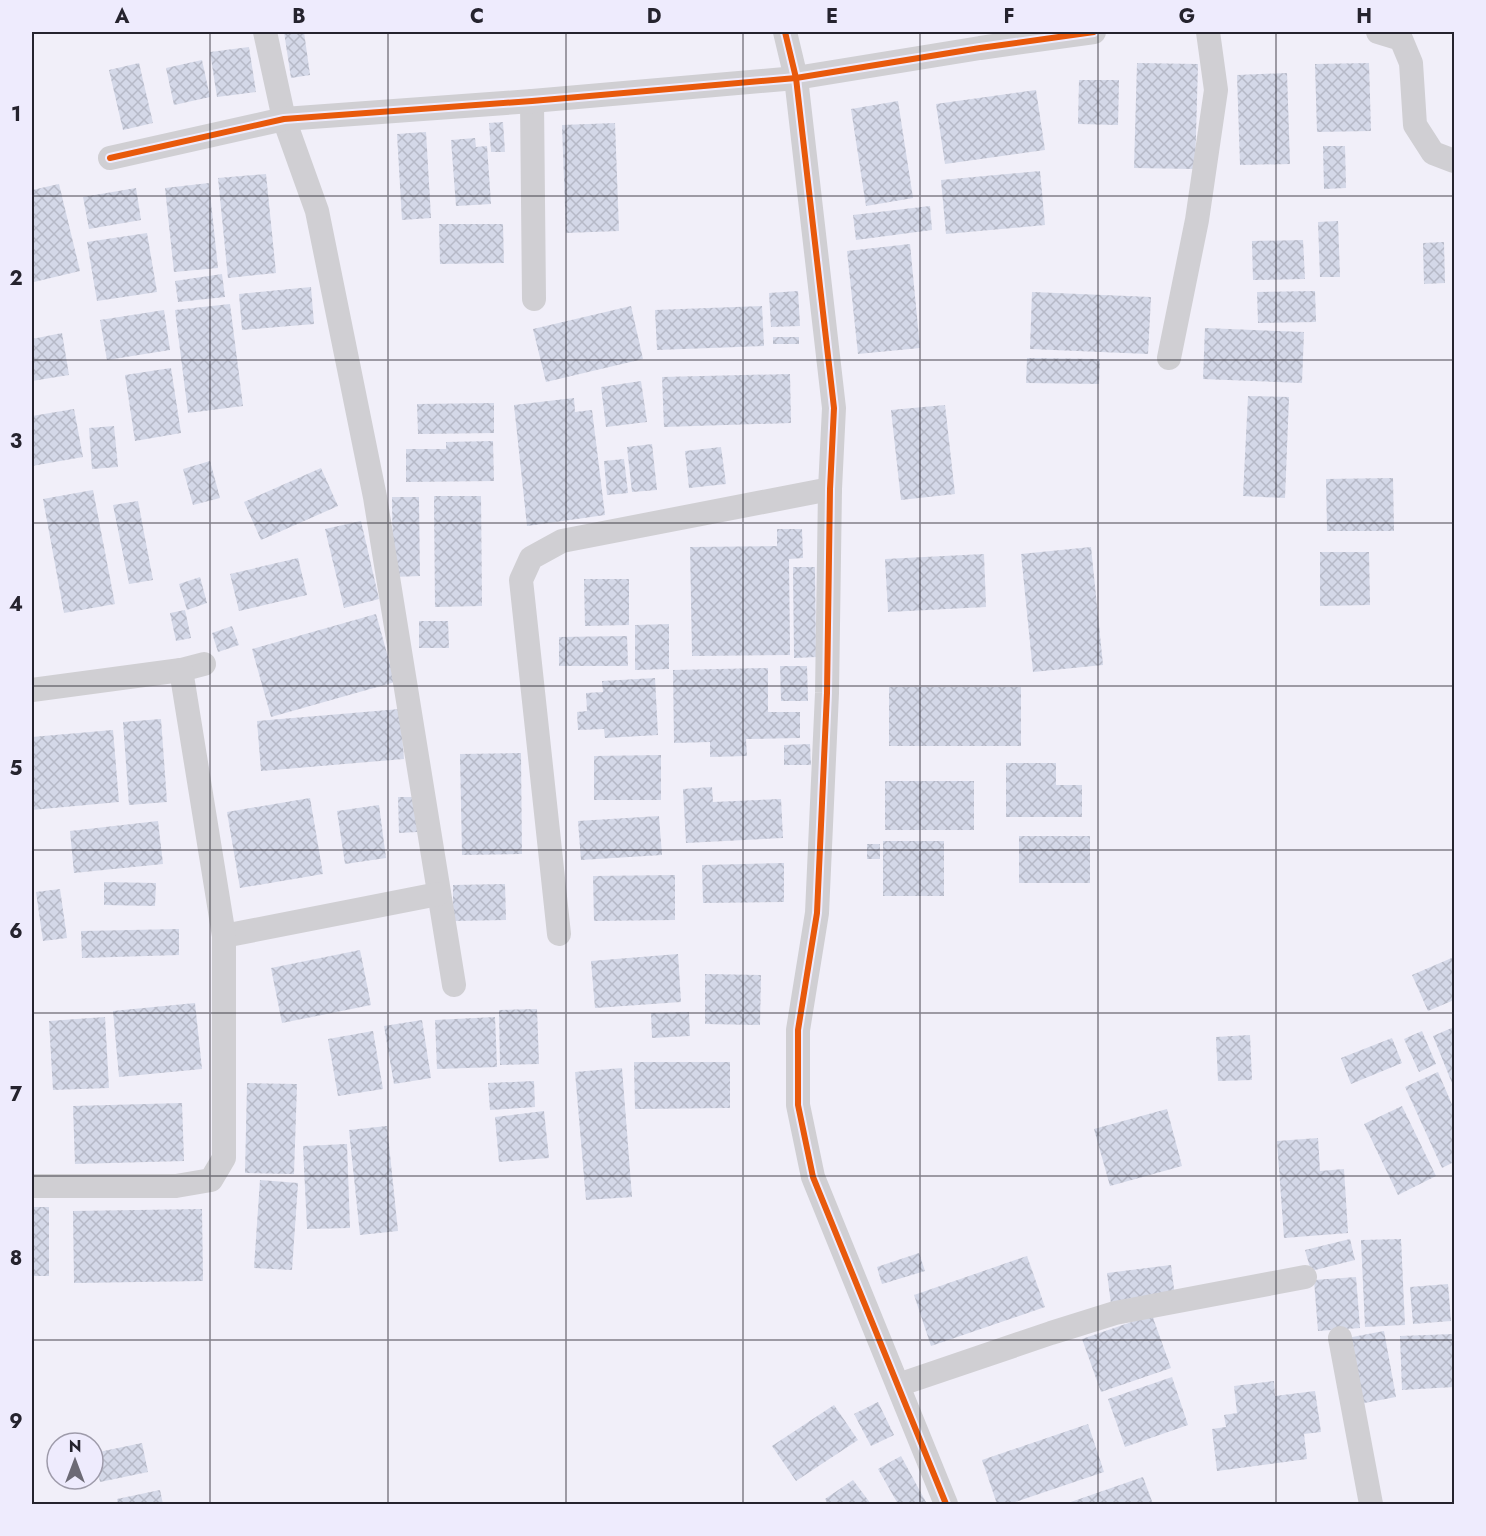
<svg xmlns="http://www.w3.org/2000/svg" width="1486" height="1536" font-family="Jost,sans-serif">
<defs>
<pattern id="building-cross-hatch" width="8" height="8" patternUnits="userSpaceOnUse" patternTransform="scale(1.5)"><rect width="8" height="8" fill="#d4d8e8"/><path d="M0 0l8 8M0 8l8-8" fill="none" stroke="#b6b9c7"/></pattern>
</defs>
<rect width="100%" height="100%" fill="#f1eff9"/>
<g fill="url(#building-cross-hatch)">
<polygon points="284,32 304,32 310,75 291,78"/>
<polygon points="249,47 256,92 217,97 210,52"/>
<polygon points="202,60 210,97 174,105 166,68"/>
<polygon points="139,63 153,123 123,130 109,70"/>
<polygon points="1137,63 1198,64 1195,169 1134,168"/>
<polygon points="1369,63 1371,131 1317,132 1315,64"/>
<polygon points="1287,73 1290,164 1240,165 1237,75"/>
<polygon points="1079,80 1119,80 1118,125 1078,124"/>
<polygon points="1036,90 1045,150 945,164 936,104"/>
<polygon points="898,101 913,198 866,206 851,109"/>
<polygon points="503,122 505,152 491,152 489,123"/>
<polygon points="615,123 619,231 566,233 562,125"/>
<polygon points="426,132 431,218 402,220 397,134"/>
<polygon points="475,138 476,147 487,146 491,204 456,206 451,140"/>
<polygon points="1323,146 1345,146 1346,188 1324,189"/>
<polygon points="1040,171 1045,225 946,234 941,180"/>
<polygon points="266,174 276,273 228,278 218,178"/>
<polygon points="209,183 218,268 174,272 165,188"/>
<polygon points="59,184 80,271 34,282 32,269 32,190"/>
<polygon points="136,188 141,220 89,229 83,197"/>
<polygon points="930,206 932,230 856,240 853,215"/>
<polygon points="1338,221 1340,277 1320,277 1318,222"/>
<polygon points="439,224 503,224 504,263 440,264"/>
<polygon points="147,233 157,292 97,301 87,242"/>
<polygon points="1303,240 1305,279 1253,280 1252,241"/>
<polygon points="1444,242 1445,283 1424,284 1423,243"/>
<polygon points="910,244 920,348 858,354 847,251"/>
<polygon points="222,274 225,297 178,302 175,281"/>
<polygon points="311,287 314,324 242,330 239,294"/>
<polygon points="798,291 800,326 771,327 769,293"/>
<polygon points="1315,291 1316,322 1258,323 1257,292"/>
<polygon points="1032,292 1151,297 1148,354 1030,349"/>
<polygon points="230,304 243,406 188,413 175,310"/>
<polygon points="631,306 643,359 546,382 533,329"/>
<polygon points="762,306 764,346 657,350 655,310"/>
<polygon points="164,310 170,350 107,360 100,320"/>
<polygon points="1205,328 1304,332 1302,383 1203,379"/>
<polygon points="62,333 69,375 32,381 32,339"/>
<rect x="773" y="337" width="26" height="7"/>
<polygon points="1027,358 1100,359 1099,384 1026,383"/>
<polygon points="171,368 181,433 135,441 125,375"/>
<polygon points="790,374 791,423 664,427 662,377"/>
<polygon points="641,381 647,422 606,427 601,387"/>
<polygon points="1248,396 1289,397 1285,498 1243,496"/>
<polygon points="574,398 575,412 592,410 605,515 527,526 514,405"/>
<polygon points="494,403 494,433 418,434 417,404"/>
<polygon points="945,405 955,494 901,500 891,410"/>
<polygon points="74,409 83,457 32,466 32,416"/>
<polygon points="114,426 118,467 92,469 89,428"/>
<polygon points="493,441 494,481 406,482 406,449 446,449 446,442"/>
<polygon points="652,444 657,490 632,492 627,447"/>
<polygon points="721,447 726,484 689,488 685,451"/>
<polygon points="624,459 628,493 607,495 604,461"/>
<polygon points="210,461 220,498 193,505 183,469"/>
<polygon points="321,468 338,506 261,540 244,502"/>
<polygon points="1393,478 1394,531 1327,531 1326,479"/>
<polygon points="93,490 115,604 64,613 43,499"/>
<polygon points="434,496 481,496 482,606 435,607"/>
<polygon points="392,497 419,497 420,576 393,577"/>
<polygon points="138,501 153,580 129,584 113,505"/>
<polygon points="361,521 379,599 344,608 325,529"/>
<polygon points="777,529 802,529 803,558 789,559 790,655 692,656 690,547 777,546"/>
<polygon points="1091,547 1103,665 1033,672 1021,554"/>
<polygon points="1320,552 1369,552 1370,605 1320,606"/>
<polygon points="984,554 986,607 888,612 885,559"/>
<polygon points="298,558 307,595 239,611 230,574"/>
<polygon points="793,567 815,567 816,657 794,658"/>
<polygon points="200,577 207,603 187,610 179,584"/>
<polygon points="584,579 629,579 629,625 585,626"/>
<polygon points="185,610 191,638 176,641 170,613"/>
<polygon points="376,614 395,682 271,717 252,649"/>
<polygon points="419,621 448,621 449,648 419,648"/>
<polygon points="669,624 669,669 635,670 635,625"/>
<polygon points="232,626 239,645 218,652 212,633"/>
<polygon points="627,636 628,666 559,666 559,637"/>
<polygon points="780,666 807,666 808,701 781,701"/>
<polygon points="768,668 768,712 800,712 800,738 746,739 747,756 710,757 710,742 674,743 673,670"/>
<polygon points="655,678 658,735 605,738 604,729 578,730 577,712 587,711 586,693 603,692 602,681"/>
<rect x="889" y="687" width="132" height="59"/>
<polygon points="400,709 404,759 261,771 257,721"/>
<polygon points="161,719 167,802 129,805 123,722"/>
<polygon points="113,730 119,802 32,810 32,737"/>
<polygon points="810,744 811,765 784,765 784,745"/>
<polygon points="521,753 522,854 462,855 460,754"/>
<polygon points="661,755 661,800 594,800 594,756"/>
<polygon points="1006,763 1056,763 1056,785 1082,785 1082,817 1006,817"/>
<rect x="885" y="781" width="89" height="49"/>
<polygon points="712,787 713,802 781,799 783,838 686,843 683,789"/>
<polygon points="398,797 416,797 417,832 399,833"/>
<polygon points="310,798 323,874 240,888 227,812"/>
<polygon points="379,805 386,858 345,864 337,811"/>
<polygon points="659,816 662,855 581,860 578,821"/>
<polygon points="158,821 163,864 74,873 70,831"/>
<rect x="1019" y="836" width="71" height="47"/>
<rect x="883" y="841" width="61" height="55"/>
<rect x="867" y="844" width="13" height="15"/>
<polygon points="784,863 784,902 703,903 702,865"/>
<polygon points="675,875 675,920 594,921 593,876"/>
<polygon points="104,882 156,883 155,906 104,905"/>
<polygon points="505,884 506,920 453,921 453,885"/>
<polygon points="60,889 67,938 43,941 36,892"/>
<polygon points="179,929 179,955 82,958 81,931"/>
<polygon points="360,950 371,1005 282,1023 271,968"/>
<polygon points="678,954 681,1002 595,1008 591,961"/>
<polygon points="1454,957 1454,1000 1428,1011 1412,975"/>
<polygon points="705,974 761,975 760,1025 705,1024"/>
<polygon points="195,1003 202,1069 119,1077 113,1011"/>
<polygon points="537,1009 539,1064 500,1065 499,1010"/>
<polygon points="689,1012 690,1036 652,1038 651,1013"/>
<polygon points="105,1017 109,1088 53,1090 49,1021"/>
<polygon points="495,1017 497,1067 437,1069 435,1020"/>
<polygon points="422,1020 431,1078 394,1084 384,1026"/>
<polygon points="1454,1027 1454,1088 1433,1036"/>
<polygon points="373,1031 383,1089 338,1096 328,1039"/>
<polygon points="1422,1031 1436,1064 1419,1072 1404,1039"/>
<polygon points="1250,1035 1252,1080 1218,1081 1216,1037"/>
<polygon points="1392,1038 1402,1063 1351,1084 1341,1058"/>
<polygon points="634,1062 730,1062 730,1108 635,1109"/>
<polygon points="622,1068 632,1197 586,1200 575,1072"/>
<polygon points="1438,1072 1454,1109 1454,1162 1442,1168 1405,1087"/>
<polygon points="534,1081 535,1107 490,1110 488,1083"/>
<polygon points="247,1083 297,1084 294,1174 245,1173"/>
<polygon points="182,1103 184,1161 75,1164 73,1106"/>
<polygon points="1402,1106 1436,1176 1398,1195 1364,1124"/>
<polygon points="1167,1109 1182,1166 1110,1186 1094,1129"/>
<polygon points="544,1111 549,1158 499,1162 495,1117"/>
<polygon points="387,1126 398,1231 360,1235 349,1130"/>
<polygon points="1318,1138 1320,1171 1344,1169 1348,1233 1284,1238 1277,1141"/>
<polygon points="347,1144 350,1228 307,1229 303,1146"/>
<polygon points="260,1180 298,1183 292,1270 254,1268"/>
<rect x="32" y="1207" width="17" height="69"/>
<polygon points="202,1209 203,1281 74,1283 73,1211"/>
<polygon points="1350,1239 1355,1260 1311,1271 1305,1250"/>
<polygon points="1401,1239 1405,1325 1365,1327 1361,1240"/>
<polygon points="919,1253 925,1271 882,1284 877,1267"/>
<polygon points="1027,1256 1045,1307 931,1346 914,1295"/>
<polygon points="1171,1265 1175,1296 1111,1304 1107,1273"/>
<polygon points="1356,1277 1360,1328 1318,1331 1314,1280"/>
<polygon points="1448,1284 1451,1321 1413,1324 1410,1287"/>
<polygon points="1152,1315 1171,1368 1101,1392 1082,1339"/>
<polygon points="1384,1331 1396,1397 1359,1404 1347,1338"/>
<polygon points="1454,1334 1454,1387 1402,1390 1400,1336"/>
<polygon points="1172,1377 1188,1425 1125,1447 1108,1399"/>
<polygon points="1274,1381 1275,1396 1315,1391 1321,1432 1304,1434 1307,1459 1217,1471 1212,1429 1226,1427 1224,1415 1237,1413 1234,1386"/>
<polygon points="878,1402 894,1435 871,1446 854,1414"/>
<polygon points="834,1405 858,1440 796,1481 772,1446"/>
<polygon points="1088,1424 1104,1472 1009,1504 997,1504 982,1460"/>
<polygon points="142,1443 148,1472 100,1482 94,1453"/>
<polygon points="901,1456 927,1504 898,1504 878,1469"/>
<polygon points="1143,1477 1153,1504 1065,1504"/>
<polygon points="853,1480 871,1504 828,1504 825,1499"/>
<polygon points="160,1490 163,1504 118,1504 117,1499"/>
</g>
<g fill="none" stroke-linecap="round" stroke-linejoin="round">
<g stroke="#d0cfd3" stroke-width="24">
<polyline points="265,32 284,119 317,211 375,497 454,985"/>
<polyline points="785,32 796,78 834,408 830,489 827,693 817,913 798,1030 798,1105 813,1177 946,1504"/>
<polyline points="1378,32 1401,39 1411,63 1415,125 1433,153 1454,161"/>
<polyline points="532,101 534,299"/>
<polyline points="110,158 284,119 532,101 796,78 980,48 1094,32"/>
<polyline points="1169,358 1197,220 1216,90 1208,32"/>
<polyline points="32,690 181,670 204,664"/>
<polyline points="559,934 521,580 531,558 562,541 830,489"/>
<polyline points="224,936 438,894"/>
<polyline points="32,1186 176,1186 211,1180 224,1158 224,936 181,670"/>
<polyline points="1340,1338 1371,1504"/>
<polyline points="898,1385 1051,1333 1115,1313 1305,1277"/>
</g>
<g stroke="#eeebfd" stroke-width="10">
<g id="cycleway">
<polyline points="785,32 796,78 834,408 830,489 827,693 817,913 798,1030 798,1105 813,1177 946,1504"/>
<polyline points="110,158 284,119 532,101 796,78 980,48 1094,32"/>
</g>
</g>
<use href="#cycleway" stroke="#e8590c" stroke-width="6"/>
</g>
<path fill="none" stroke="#25232e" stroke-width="1.5" stroke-opacity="0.55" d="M210,32V1504M388,32V1504M566,32V1504M743,32V1504M920,32V1504M1098,32V1504M1276,32V1504M32,196H1454M32,360H1454M32,523H1454M32,686H1454M32,850H1454M32,1013H1454M32,1176H1454M32,1340H1454"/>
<rect width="1486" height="1536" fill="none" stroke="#eeebfd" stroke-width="66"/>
<g transform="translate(75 1461)"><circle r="28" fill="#eeebfd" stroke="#9e9baa" stroke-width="1.5"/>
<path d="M0-4.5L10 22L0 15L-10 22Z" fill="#6c6a75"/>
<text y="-9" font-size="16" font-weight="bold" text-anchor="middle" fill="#25232e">N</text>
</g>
<rect x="33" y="33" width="1420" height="1470" fill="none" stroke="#25232e" stroke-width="2"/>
<g font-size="20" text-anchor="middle" font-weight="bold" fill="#25232e">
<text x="122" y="23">A</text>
<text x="299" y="23">B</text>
<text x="477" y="23">C</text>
<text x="654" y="23">D</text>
<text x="832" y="23">E</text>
<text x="1009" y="23">F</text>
<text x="1187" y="23">G</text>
<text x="1364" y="23">H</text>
<text x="16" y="121">1</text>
<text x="16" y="285">2</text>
<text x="16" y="448">3</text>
<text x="16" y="611">4</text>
<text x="16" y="775">5</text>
<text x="16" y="938">6</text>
<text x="16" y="1101">7</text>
<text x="16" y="1265">8</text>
<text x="16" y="1428">9</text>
</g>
</svg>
